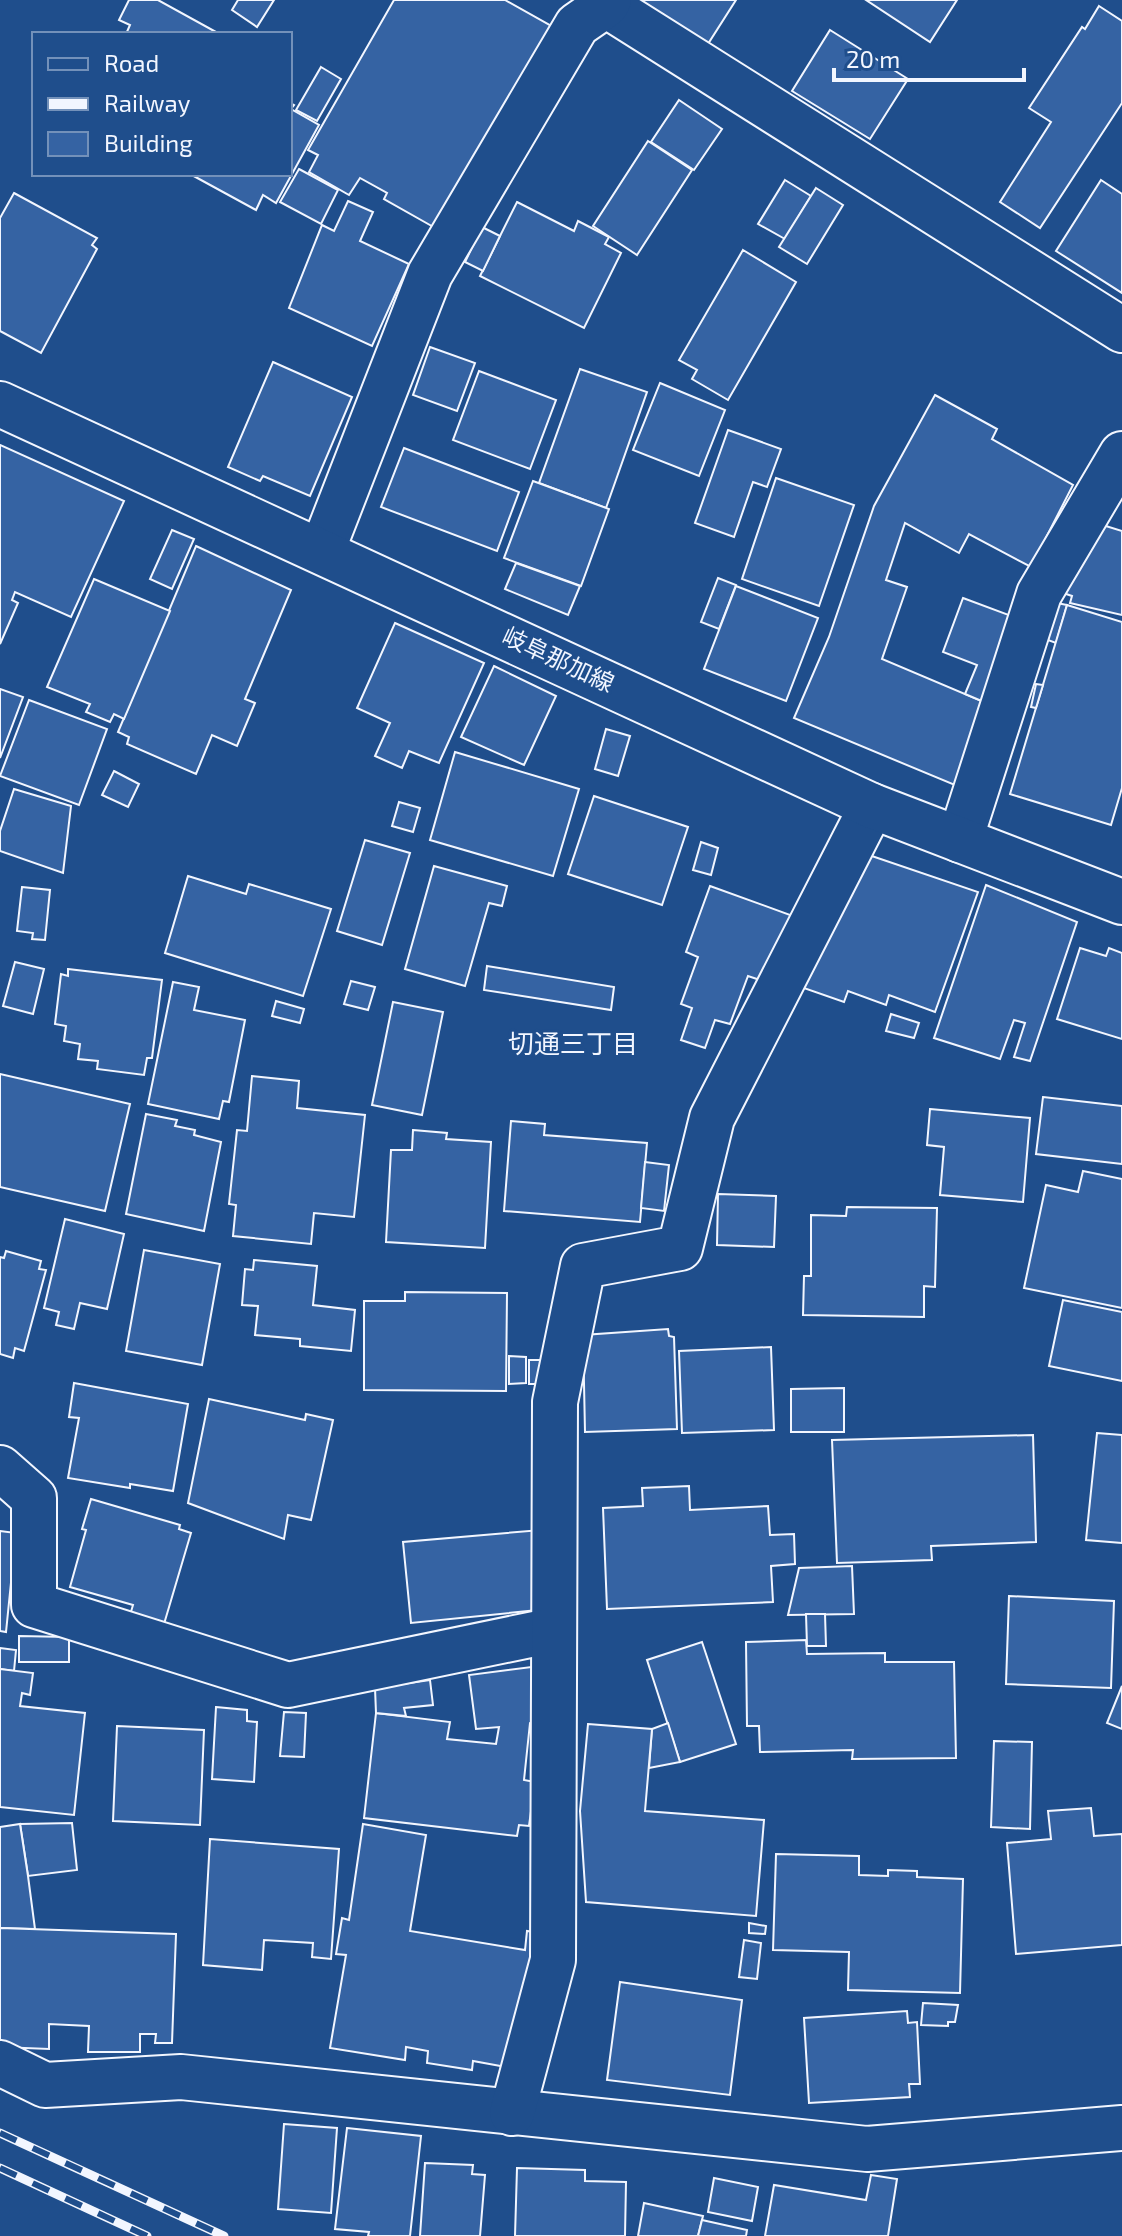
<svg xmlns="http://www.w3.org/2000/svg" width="1122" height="2236" font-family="'Exo 2','Noto Sans JP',sans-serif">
<rect width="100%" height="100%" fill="#1f4e8c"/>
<g fill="#3563a3" stroke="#f2f6ff" stroke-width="2">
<polygon points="129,0 158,0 216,32 215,34 126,34 130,25 119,20"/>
<polygon points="238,0 274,0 257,27 232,10"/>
<polygon points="394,0 505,0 553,27 437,229 384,199 387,193 360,178 349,195 309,172 318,155 308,150"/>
<polygon points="643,0 736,0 706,47 640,4"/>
<polygon points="866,0 957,0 930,42"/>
<polygon points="1099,6 1122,21 1122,103 1040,228 1000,202 1051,122 1029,108 1082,27 1085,29"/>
<polygon points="830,30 908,79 870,139 792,91"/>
<polygon points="321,67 341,79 317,121 296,110"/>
<polygon points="679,100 722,129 694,170 651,142"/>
<polygon points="290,103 294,105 291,109 319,125 276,203 263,195 256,210 190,174 290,174"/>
<polygon points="648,141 692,170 637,255 593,226"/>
<polygon points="299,169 338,190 321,224 280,202"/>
<polygon points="785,180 811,196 785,239 758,224"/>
<polygon points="1101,180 1122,194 1122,293 1056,251"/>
<polygon points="816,188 843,205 807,264 779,247"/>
<polygon points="14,193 97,238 92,245 97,249 41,353 0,331 0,218"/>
<polygon points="348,201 373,212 360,241 409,264 372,346 289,308 322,225 334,231"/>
<polygon points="517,202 574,231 578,221 609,237 605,244 621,253 584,328 480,276"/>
<polygon points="482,227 500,236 483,271 465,262"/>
<polygon points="743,250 796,282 728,400 692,379 697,370 679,360"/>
<polygon points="430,347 475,363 457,411 413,395"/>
<polygon points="273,362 352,397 310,496 263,476 260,481 228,467"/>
<polygon points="580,369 647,392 606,508 539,483"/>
<polygon points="479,371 556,400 530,469 453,440"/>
<polygon points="660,383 725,410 699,476 633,450"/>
<polygon points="935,395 997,429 992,439 1073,485 1031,567 969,534 959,553 905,523 886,580 907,587 882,659 991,705 962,788 794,718 829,637 874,506"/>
<polygon points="728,430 781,449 767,487 753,482 734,537 695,523"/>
<polygon points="0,445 124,501 71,617 15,592 12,600 18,603 0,644"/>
<polygon points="404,448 519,492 497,551 381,507"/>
<polygon points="776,478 854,505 819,606 742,579"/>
<polygon points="533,481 609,509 581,586 504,558"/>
<polygon points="1093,522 1122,531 1122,615 1070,603 1072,596 1060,592"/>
<polygon points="172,530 194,539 172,589 150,579"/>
<polygon points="196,546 291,590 245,699 255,703 237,746 212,735 196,774 127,744 129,737 118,732"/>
<polygon points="516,563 580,586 568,615 505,589"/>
<polygon points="718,578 736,585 719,629 701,622"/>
<polygon points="94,579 170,611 124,719 114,714 110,722 86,712 90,704 47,687"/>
<polygon points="736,586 818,618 786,701 704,669"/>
<polygon points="963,598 1022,620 991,705 965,694 977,665 943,652"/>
<polygon points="1057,603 1067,605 1056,643 1045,639"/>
<polygon points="1067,605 1122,622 1122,788 1111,825 1010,794"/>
<polygon points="395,623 484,663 439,763 409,751 402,768 375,756 390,723 357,708"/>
<polygon points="494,666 556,696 524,765 461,737"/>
<polygon points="1036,684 1043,685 1036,708 1031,707"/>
<polygon points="0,689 23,697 0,758"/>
<polygon points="29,700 107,729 79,805 0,776"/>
<polygon points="606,729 630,736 618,776 595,769"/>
<polygon points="455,752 579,789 553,876 430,840"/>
<polygon points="114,771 139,784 128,807 102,795"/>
<polygon points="14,789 71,806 63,873 0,851 0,831"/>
<polygon points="594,796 688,827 662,905 568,874"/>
<polygon points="399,802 420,808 413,832 392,826"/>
<polygon points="365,840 410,853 382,945 337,931"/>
<polygon points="701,842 718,848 711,875 693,870"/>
<polygon points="860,852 978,892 935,1012 889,995 886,1005 848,991 844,1002 798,986"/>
<polygon points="434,866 507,886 502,906 489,903 465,986 405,969"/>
<polygon points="188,876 246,894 249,884 331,909 303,996 165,953"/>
<polygon points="986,885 1077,922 1030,1061 1014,1057 1025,1023 1014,1020 1000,1059 934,1038"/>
<polygon points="710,886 793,916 769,983 748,976 730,1024 715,1020 705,1048 681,1040 692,1008 681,1004 698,957 686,952"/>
<polygon points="22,887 50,890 45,940 32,939 33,933 17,931"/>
<polygon points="1080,948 1106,956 1109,948 1122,953 1122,1039 1057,1019"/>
<polygon points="15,962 44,969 33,1014 3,1006"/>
<polygon points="487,966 614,987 611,1010 484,990"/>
<polygon points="68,969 162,980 152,1058 147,1058 144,1075 97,1069 98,1061 78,1059 80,1044 64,1041 66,1026 55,1024 61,974 68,976"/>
<polygon points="351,981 375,987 368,1010 344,1004"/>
<polygon points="173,982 199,987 194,1010 245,1020 229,1102 223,1101 219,1119 148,1104"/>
<polygon points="276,1001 304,1009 300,1023 272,1016"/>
<polygon points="393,1002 443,1012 422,1115 372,1105"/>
<polygon points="891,1014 919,1023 914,1038 886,1031"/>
<polygon points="0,1074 130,1104 105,1211 0,1187"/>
<polygon points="252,1076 299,1081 297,1108 365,1115 354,1217 314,1213 311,1244 233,1236 236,1205 229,1204 237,1130 247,1131"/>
<polygon points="1043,1097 1122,1106 1122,1164 1036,1154"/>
<polygon points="930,1109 1030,1118 1023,1202 940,1195 944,1147 927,1145"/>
<polygon points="146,1114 177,1120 175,1126 195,1130 194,1135 221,1142 204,1231 126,1214"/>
<polygon points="511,1121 545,1124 544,1135 647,1143 640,1222 504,1211"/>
<polygon points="413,1130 447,1133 446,1139 491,1142 485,1248 386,1242 391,1150 412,1150"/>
<polygon points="645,1162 669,1165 664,1211 641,1208"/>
<polygon points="1083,1171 1122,1179 1122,1308 1024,1288 1046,1185 1078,1192"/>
<polygon points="718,1194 776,1196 774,1247 717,1245"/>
<polygon points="847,1207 937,1208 935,1287 924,1286 924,1317 803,1315 804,1276 811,1276 811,1215 846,1216"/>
<polygon points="65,1219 124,1234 107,1309 80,1303 74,1329 56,1325 59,1312 44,1308"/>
<polygon points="144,1250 220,1264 202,1365 126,1351"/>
<polygon points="6,1251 41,1261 39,1269 46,1270 24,1351 15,1348 13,1358 0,1354 0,1257 4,1258"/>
<polygon points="254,1260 317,1266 313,1305 355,1310 351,1351 300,1346 300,1339 255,1335 258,1306 242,1305 245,1269 253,1270"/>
<polygon points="405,1292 507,1293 506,1391 364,1390 364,1301 405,1301"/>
<polygon points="1063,1300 1122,1312 1122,1381 1049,1366"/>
<polygon points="668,1329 669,1336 674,1337 677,1429 585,1432 583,1335"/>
<polygon points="771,1347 774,1430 682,1433 679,1351"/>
<polygon points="509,1356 526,1357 526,1383 509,1384"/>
<polygon points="529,1360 542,1360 543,1384 529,1384"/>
<polygon points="74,1383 188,1404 173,1491 130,1484 130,1488 68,1478 79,1418 69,1417"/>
<polygon points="844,1388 844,1432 791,1432 791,1389"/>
<polygon points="209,1399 305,1420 306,1414 333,1420 311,1520 288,1515 284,1539 188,1503"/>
<polygon points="1097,1433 1122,1435 1122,1543 1086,1540"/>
<polygon points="1033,1435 1036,1542 931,1546 932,1560 837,1563 832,1440"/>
<polygon points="689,1486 690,1510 768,1506 770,1535 794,1534 795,1564 771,1566 773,1602 607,1609 603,1508 643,1506 642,1488"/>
<polygon points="91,1499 180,1525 179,1529 191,1533 164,1624 130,1615 133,1605 70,1587 86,1530 82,1529"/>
<polygon points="541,1530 548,1609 411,1623 403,1542"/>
<polygon points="0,1531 16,1533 6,1632 0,1631"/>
<polygon points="852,1566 854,1614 788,1615 799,1568"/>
<polygon points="1009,1596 1114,1601 1111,1688 1006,1684"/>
<polygon points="806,1614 825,1614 826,1646 807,1646"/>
<polygon points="19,1636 69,1637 69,1662 19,1662"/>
<polygon points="806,1640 807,1654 885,1653 885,1662 954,1662 956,1758 852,1759 853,1750 760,1752 759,1726 747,1726 746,1642"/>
<polygon points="702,1642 736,1744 680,1762 647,1660"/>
<polygon points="0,1648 16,1650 14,1671 0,1669"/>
<polygon points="547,1665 553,1719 530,1723 524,1780 535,1782 529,1826 519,1825 517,1836 364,1818 376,1713 450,1722 447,1739 496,1744 499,1727 476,1729 469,1675"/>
<polygon points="0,1669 33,1673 30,1695 22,1693 20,1706 85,1713 74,1815 0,1807"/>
<polygon points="430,1680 433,1705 404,1708 406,1716 376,1713 375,1688"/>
<polygon points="1122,1686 1122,1729 1107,1723"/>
<polygon points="216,1707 247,1710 247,1721 257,1722 254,1782 212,1779"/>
<polygon points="284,1712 306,1713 304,1757 280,1756"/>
<polygon points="668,1723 680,1762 649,1768 652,1729"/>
<polygon points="588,1724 652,1729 645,1811 764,1820 756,1916 586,1902 580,1811"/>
<polygon points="117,1726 204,1730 200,1825 113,1821"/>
<polygon points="994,1741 1032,1742 1030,1829 991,1827"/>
<polygon points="1091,1808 1094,1836 1122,1834 1122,1945 1016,1954 1007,1843 1051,1839 1048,1811"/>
<polygon points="72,1823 77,1870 28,1876 20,1824"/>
<polygon points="20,1824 28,1876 35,1929 0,1928 0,1827"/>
<polygon points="363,1824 426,1835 410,1931 525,1950 527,1931 547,1934 511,2068 473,2061 472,2070 427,2063 428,2051 406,2047 405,2060 330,2048 346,1955 336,1954 342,1918 349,1920"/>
<polygon points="210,1839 339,1849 331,1959 312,1957 313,1943 264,1940 262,1970 203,1965"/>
<polygon points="776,1854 859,1856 859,1875 888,1876 888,1870 917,1871 917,1877 963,1879 960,1993 848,1990 849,1952 773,1950"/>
<polygon points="749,1923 766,1926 765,1934 749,1933"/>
<polygon points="0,1928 176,1934 172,2043 155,2043 156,2034 140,2034 140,2052 88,2052 89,2026 49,2024 49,2049 0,2047"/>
<polygon points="744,1940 761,1943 757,1979 739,1977"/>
<polygon points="620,1982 742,2000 730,2095 607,2080"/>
<polygon points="923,2003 958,2005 955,2022 948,2022 948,2026 921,2025"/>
<polygon points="907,2011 908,2023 917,2022 920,2084 909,2084 910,2097 809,2103 804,2018"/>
<polygon points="284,2124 337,2128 331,2213 278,2209"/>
<polygon points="347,2128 421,2136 410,2236 368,2236 369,2232 335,2229"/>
<polygon points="425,2163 473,2165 472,2174 485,2175 480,2236 420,2236"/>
<polygon points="517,2168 585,2170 585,2181 626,2182 625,2236 515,2236"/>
<polygon points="871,2175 897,2179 888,2236 765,2236 774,2185 866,2200"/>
<polygon points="714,2178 758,2187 752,2221 708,2212"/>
<polygon points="644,2203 703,2216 698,2236 638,2236"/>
<polygon points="702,2220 747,2230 746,2236 698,2236"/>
</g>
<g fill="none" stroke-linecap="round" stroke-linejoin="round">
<g stroke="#f2f6ff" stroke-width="48">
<g id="minor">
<polyline points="598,0 1122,330"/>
<polyline points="322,551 430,274 577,25 606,5 609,0"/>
<polyline points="960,840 1039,594 1122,454"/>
<polyline points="0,1468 34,1498 34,1605 288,1685 554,1630"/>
<polyline points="0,2063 45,2085 181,2077 867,2149 1122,2128"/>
<polyline points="512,2113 553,1960 555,1402 583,1266 680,1248 712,1118 872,806"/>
</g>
</g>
<g stroke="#f2f6ff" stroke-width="48">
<polyline id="major" points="0,404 872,806 1122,902"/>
</g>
<use href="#minor" stroke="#1f4e8c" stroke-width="44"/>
<use href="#major" stroke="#1f4e8c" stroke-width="44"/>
<g stroke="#f2f6ff" stroke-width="9">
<g id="rail">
<polyline points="0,2133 224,2236"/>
<polyline points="0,2168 147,2236"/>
</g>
</g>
<use href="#rail" stroke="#1f4e8c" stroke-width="6" stroke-dasharray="18" stroke-linecap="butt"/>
</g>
<g text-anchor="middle" stroke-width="6" stroke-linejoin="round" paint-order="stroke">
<g font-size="24" fill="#f2f6ff" stroke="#1f4e8c">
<text transform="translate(558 660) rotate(25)" y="8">岐阜那加線</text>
</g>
<g font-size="26" fill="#f2f6ff" stroke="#1f4e8c">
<text x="573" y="1053">切通三丁目</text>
</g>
</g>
<rect x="32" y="32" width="260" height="144" fill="#1f4e8c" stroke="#7391ba" stroke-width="2"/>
<rect x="48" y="58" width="40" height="12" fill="#1f4e8c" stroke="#7391ba" stroke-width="2"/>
<text x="104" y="72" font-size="24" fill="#f2f6ff">Road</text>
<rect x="48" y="98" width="40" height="12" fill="#f2f6ff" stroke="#7391ba" stroke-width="2"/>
<text x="104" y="112" font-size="24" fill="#f2f6ff">Railway</text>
<rect x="48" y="132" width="40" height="24" fill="#3563a3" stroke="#7391ba" stroke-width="2"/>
<text x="104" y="152" font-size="24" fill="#f2f6ff">Building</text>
<path d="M834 68v12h190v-12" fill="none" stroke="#f2f6ff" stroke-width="4"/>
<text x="846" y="68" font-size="24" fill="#f2f6ff" stroke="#1f4e8c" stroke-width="6" paint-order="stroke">20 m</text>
</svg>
